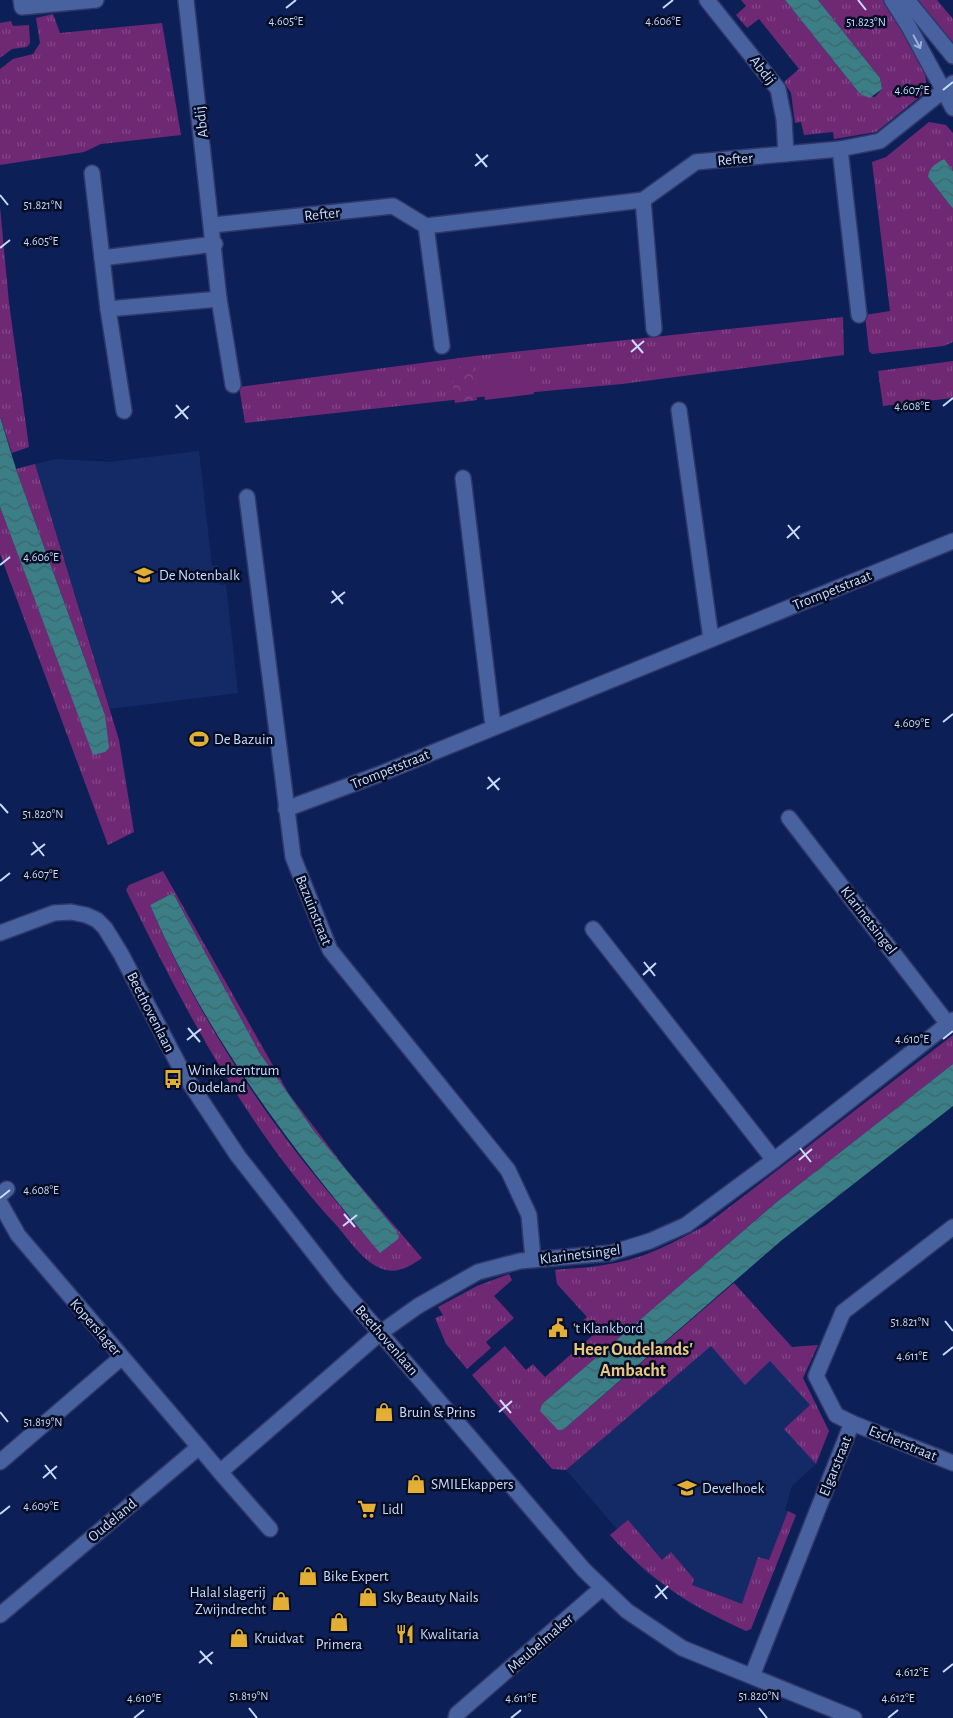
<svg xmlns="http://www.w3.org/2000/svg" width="953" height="1718" font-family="'Alegreya Sans',sans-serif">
<defs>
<pattern id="grass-tufts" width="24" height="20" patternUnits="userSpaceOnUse" patternTransform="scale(1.25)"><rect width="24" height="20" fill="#6f2974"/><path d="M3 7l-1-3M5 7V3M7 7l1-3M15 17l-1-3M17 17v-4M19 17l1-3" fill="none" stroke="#824789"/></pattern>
<pattern id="park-crowns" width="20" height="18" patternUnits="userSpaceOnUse" patternTransform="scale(1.25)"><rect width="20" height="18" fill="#6f2974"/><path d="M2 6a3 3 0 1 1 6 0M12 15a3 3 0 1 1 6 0" fill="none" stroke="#824789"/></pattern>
<pattern id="water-waves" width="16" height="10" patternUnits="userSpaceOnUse" patternTransform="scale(1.25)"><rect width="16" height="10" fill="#3c7e85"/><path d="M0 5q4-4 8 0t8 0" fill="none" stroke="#3c666e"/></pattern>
</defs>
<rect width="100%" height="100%" fill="#0c2057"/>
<g fill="#142a67">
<polygon points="199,451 212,566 218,565 220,585 226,584 238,693 110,709 35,464 57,459 109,462"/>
<polygon points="710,1345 713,1348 770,1361 810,1405 785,1429 816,1464 792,1486 785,1510 796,1515 751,1629 746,1631 689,1603 647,1573 610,1535 617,1529 566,1470"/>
</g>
<g fill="url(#grass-tufts)" fill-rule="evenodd">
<path d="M741,0H785L860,94L875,97L882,89L880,78L818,0H885C896,18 925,61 926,80C926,87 924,90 922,95L876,132L834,139L833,132L804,135L801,122L795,123L791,93L784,82L799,69L759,19L747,28L736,15L746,6Z"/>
<polygon points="915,0 937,0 953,19 953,44"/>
<polygon points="53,14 60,33 162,23 181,135 101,144 84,152 0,165 0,69 13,59 33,54 40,43 36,18"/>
<polygon points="11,21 13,26 29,25 30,43 27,47 12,49 0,58 0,23"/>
<polygon points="929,122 946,125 953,133 953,171 943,159 928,177 953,209 953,342 944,346 872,354 869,351 865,315 890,311 872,162 886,157"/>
<polygon points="0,207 9,303 29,447 12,453 0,417"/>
<polygon points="843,317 844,355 622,384 480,397 245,423 239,387 475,356"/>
<polygon points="953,361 953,398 883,406 878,371"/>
<polygon points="35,464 119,740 134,832 108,845 0,554 0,507 93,754 97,754 105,715 16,469"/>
<path d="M163,871L289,1094L346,1169L422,1258C409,1267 396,1275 380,1268C363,1261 349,1240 337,1226C246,1128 185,1010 126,890L129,885ZM173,893L259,1052L314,1131L395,1229L397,1240L381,1252C365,1237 350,1218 336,1201C261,1113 195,1012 150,905Z"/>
<path d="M953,1035V1064L778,1201L542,1404L563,1430L734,1283L792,1347L818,1345L803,1378L829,1431L816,1464L784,1429L810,1405L770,1361L745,1385L711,1346L566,1470L552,1469L472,1375L505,1346L526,1370L533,1364L545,1377L592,1336L581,1322L587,1317L557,1284L555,1270C573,1268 592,1268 609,1264C644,1259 675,1242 706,1225Z"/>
<polygon points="509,1274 512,1280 494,1296 514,1318 486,1342 491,1348 467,1369 446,1344 435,1318 443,1315 438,1307 477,1286"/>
<path d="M788,1511L796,1515L751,1629L746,1631C691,1606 651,1581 610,1535L628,1520L662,1560L671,1552L694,1579L692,1585L742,1604L758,1557L769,1560Z"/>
</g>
<polygon fill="url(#park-crowns)" points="472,365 477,400 455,403 451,368"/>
<polygon fill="#6f2974" points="527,358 534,394 485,400 479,363"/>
<g fill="url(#water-waves)">
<polygon points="785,0 818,0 880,78 882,89 870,98 860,94"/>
<path d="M944,159L953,171V209L928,177C929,168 935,164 944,159Z"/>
<polygon points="0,417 17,472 105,715 109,748 105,752 93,755 0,507"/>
<path d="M173,893L259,1052L314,1131L395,1229L399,1237L397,1240L380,1253C288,1145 206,1036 150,905Z"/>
<polygon points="953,1064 953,1106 782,1240 563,1430 558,1430 540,1411 542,1404 778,1201"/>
</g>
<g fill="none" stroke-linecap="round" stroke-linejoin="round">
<g stroke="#313769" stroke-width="18">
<g id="street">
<polyline points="21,0 22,7 96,0"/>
<polyline points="186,0 219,299 233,385"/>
<polyline points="707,0 778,89 784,119 786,154"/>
<polyline points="840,149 859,315"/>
<polyline points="92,173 108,309 124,411"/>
<polyline points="643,200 654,329"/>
<polyline points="213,225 393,206 426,226 643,200 696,162 840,149 880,141 953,83"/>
<polyline points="426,226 442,346"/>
<polyline points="102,258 215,244"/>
<polyline points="108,309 219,299"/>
<polyline points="679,410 711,639"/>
<polyline points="463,478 493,726"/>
<polyline points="247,497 293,857 330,950 508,1170 529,1215 533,1259"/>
<polyline points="286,809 380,774 953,541"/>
<polyline points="789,818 948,1024"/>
<polyline points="593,929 774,1160"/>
<polyline points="0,1195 7,1189"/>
<polyline points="0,1203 18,1235 199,1447"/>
<polyline points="852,1423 953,1463"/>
<polyline points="0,1462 122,1357"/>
<polyline points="220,1472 270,1529"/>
<polyline points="0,1615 199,1447 220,1472 380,1333"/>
<polyline points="752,1676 852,1423 836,1415 816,1376 843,1312 953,1227"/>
<polyline points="456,1718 457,1714 602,1588"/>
</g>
</g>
<g stroke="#313769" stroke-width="18">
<g id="secondary">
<polyline points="892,0 909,27 953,108"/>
<polyline points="907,0 953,56"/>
<polyline points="0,933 54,913 71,912 86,915 97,920 105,928 121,954 183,1073 238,1156 339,1285 584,1570 627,1611 682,1648 854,1718"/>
<polyline points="380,1333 418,1306 478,1272 520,1261 611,1253 650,1241 686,1225 774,1160 953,1020"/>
</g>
</g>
<use href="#street" stroke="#47629f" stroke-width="15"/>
<use href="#secondary" stroke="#47629f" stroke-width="15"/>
</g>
<defs><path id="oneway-shaft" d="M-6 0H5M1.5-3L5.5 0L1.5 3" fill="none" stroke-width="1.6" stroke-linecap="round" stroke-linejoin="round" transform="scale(1.25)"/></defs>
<use stroke="#9cb0dc" href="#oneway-shaft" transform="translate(917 42) rotate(62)"/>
<path fill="none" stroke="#c9dafd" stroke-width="2" d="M858,0L866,10M286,8L296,0M663,8L673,0M943,90L953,82M476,154L487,167M475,166L488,155M0,195L8,205M0,248L10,240M632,340L643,353M631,352L644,341M176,405L188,419M943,406L953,398M175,418L189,406M788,525L799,539M787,538L800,526M0,565L10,557M332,591L343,604M331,603L345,592M943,722L953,714M488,777L499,790M487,789L500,778M0,804L8,813M33,842L44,856M31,855L45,844M0,881L10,873M644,962L655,976M643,975L656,963M188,1028L200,1042M943,1039L953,1031M187,1040L201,1029M800,1148L811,1162M799,1160L812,1149M0,1198L10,1190M344,1214L355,1227M343,1226L357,1215M945,1321L953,1331M943,1355L953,1347M500,1400L511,1413M0,1412L8,1422M499,1412L512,1401M45,1465L56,1479M43,1478L57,1466M0,1514L10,1506M656,1585L667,1599M655,1598L668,1586M200,1651L212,1664M199,1663L213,1652M943,1672L953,1664M249,1708L257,1718M759,1708L767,1718M134,1718L144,1710M511,1718L521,1710M888,1718L898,1710"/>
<defs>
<g id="school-bare" transform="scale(1.5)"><path d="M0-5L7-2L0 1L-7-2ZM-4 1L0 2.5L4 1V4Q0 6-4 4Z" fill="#e2af34" stroke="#050d25" stroke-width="2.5" paint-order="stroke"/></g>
<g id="stadium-bare" transform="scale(1.5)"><path d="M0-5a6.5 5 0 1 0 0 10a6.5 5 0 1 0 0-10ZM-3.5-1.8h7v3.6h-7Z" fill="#e2af34" stroke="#050d25" stroke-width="2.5" paint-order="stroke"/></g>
<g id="bus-bare" transform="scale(1.5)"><path d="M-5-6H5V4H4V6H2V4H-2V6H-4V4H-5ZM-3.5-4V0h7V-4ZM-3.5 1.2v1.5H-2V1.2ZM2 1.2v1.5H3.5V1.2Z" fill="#e2af34" stroke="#050d25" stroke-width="2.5" paint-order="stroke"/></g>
<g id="civic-bare" transform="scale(1.5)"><path d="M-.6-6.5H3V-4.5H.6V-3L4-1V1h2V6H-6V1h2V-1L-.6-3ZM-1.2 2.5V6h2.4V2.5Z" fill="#e2af34" stroke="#050d25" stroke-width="2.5" paint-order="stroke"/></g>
<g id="shop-bare" transform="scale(1.5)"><path d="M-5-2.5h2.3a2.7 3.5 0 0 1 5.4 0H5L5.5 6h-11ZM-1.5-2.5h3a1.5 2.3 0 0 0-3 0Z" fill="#e2af34" stroke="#050d25" stroke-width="2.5" paint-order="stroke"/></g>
<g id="supermarket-bare" transform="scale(1.5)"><path d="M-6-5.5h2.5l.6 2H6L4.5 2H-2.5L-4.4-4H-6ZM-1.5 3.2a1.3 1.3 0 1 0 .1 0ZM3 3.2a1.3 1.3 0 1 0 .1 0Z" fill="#e2af34" stroke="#050d25" stroke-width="2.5" paint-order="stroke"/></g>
<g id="restaurant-bare" transform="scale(1.5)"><path d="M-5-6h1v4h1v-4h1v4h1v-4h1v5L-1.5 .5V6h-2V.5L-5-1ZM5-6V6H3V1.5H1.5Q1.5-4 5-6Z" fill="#e2af34" stroke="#050d25" stroke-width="2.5" paint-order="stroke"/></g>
</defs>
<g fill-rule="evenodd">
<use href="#school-bare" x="144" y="575"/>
<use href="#stadium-bare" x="199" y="739"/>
<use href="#bus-bare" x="173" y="1079"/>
<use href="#civic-bare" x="558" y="1328"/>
<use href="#shop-bare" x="384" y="1412"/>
<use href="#shop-bare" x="416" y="1484"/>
<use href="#school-bare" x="687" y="1488"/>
<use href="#supermarket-bare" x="367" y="1509"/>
<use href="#shop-bare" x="308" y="1576"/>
<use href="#shop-bare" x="368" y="1597"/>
<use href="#shop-bare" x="281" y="1601"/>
<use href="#shop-bare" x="339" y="1622"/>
<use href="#restaurant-bare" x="405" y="1634"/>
<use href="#shop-bare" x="239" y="1638"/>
</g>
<g text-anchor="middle" stroke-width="5" stroke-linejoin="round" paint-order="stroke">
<g font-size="15" fill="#c9dafd" stroke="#050d25">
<text transform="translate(763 70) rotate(52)" y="5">Abdij</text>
<text transform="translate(201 122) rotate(-97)" y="5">Abdij</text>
<text transform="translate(735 159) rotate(-5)" y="5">Refter</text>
<text transform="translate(322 214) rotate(-6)" y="5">Refter</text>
<text transform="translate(832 590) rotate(-22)" y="5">Trompetstraat</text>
<text transform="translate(390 769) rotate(-22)" y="5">Trompetstraat</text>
<text transform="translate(314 910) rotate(68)" y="5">Bazuinstraat</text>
<text transform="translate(869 920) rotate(52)" y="5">Klarinetsingel</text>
<text transform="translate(151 1012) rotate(63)" y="5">Beethovenlaan</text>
<text transform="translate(580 1254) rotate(-7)" y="5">Klarinetsingel</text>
<text transform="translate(96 1327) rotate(49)" y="5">Koperslager</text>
<text transform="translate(387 1340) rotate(49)" y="5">Beethovenlaan</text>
<text transform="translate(903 1443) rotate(22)" y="5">Escherstraat</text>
<text transform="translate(835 1466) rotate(-68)" y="5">Elgarstraat</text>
<text transform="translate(112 1520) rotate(-40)" y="5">Oudeland</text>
<text transform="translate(540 1643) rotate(-41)" y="5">Meubelmaker</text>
</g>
<g font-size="15" fill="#c9dafd" stroke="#050d25" text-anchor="start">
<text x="159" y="580">De Notenbalk</text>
<text x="214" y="744">De Bazuin</text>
<text x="188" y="1075">Winkelcentrum<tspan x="188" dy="17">Oudeland</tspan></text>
<text x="573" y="1333">'t Klankbord</text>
<text x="399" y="1417">Bruin &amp; Prins</text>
<text x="431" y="1489">SMILEkappers</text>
<text x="702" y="1493">Develhoek</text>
<text x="382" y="1514">Lidl</text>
<text x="323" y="1581">Bike Expert</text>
<text x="266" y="1597" text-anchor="end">Halal slagerij<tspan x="266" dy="17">Zwijndrecht</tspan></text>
<text x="383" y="1602">Sky Beauty Nails</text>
<text x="420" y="1639">Kwalitaria</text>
<text x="254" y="1643">Kruidvat</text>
<text x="339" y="1649" text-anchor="middle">Primera</text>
</g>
<g font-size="18" font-weight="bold" fill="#eac77e" stroke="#050d25">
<text x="633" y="1355">Heer Oudelands'<tspan x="633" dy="21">Ambacht</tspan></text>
</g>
</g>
<g font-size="12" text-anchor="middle" fill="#c9dafd" stroke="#050d25" stroke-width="5" stroke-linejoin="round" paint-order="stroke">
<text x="663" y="25">4.606°E</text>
<text x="286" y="25">4.605°E</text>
<text x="866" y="26">51.823°N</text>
<text x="912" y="94">4.607°E</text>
<text x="43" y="209">51.821°N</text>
<text x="41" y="245">4.605°E</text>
<text x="912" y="410">4.608°E</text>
<text x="41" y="561">4.606°E</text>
<text x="912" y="727">4.609°E</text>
<text x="43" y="818">51.820°N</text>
<text x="41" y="878">4.607°E</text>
<text x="912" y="1043">4.610°E</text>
<text x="41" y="1194">4.608°E</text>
<text x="910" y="1326">51.821°N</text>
<text x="912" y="1360">4.611°E</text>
<text x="43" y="1426">51.819°N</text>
<text x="41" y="1510">4.609°E</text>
<text x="912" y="1676">4.612°E</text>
<text x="249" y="1700">51.819°N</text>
<text x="759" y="1700">51.820°N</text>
<text x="144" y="1702">4.610°E</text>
<text x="521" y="1702">4.611°E</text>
<text x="898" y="1702">4.612°E</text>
</g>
</svg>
